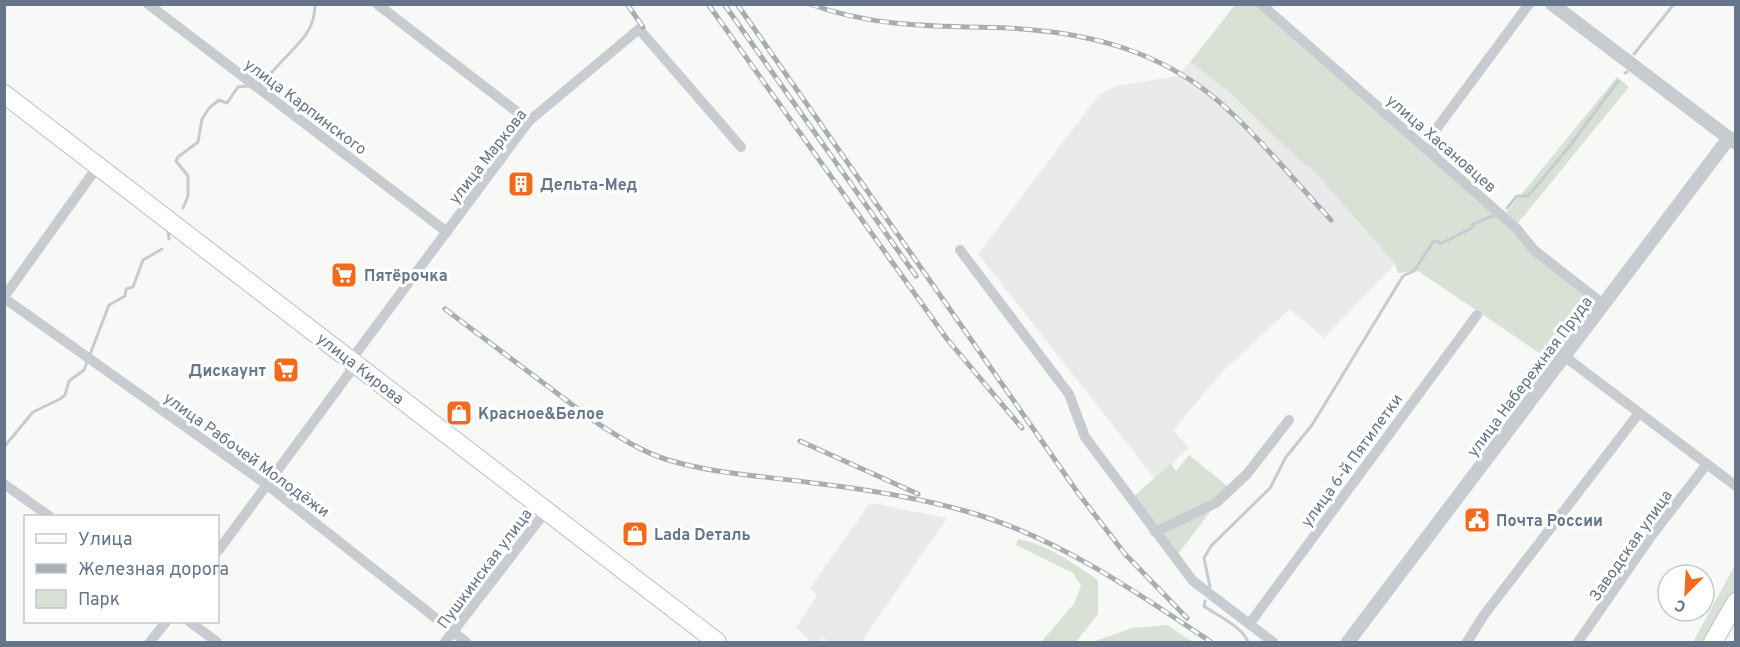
<svg xmlns="http://www.w3.org/2000/svg" width="1740" height="647" font-family="Overpass,sans-serif">
<rect width="100%" height="100%" fill="#f8f9f6"/>
<g fill="#e9eae9">
<polygon points="1190,62 1229,92 1304,165 1311,168 1395,264 1324,338 1290,309 1223,371 1173,430 1189,448 1155,479 978,254 1099,95 1116,86 1177,76"/>
<polygon points="870,503 947,518 861,642 831,642 823,638 820,642 808,642 809,640 796,628 817,595 810,588"/>
</g>
<g fill="#d9e1d7">
<polygon points="1235,5 1256,5 1600,302 1554,363 1418,271 1398,273 1395,264 1311,168 1304,165 1229,92 1190,62"/>
<polygon points="1617,77 1629,87 1518,223 1506,213"/>
<polygon points="1189,455 1231,489 1216,504 1175,558 1131,499 1171,463 1176,471"/>
<path d="M1018,539C1049,545 1073,563 1098,580V614L1076,642H1041L1074,604L1081,586L1073,573L1016,545Z"/>
<polygon points="1735,565 1735,602 1713,642 1693,642"/>
<polygon points="1167,625 1193,642 1093,642 1132,628"/>
</g>
<g fill="none" stroke-linecap="round" stroke-linejoin="round">
<g stroke="#c3ccd3" stroke-width="3">
<polyline points="1634,54 1674,4"/>
<polyline points="1625,73 1627,72"/>
<path d="M258,85C268,78 275,68 284,59C301,41 315,30 315,4"/>
<polyline points="183,208 188,196 188,176 176,161 178,157 198,142 202,119 209,108 219,100 227,103 238,87 248,86"/>
<polyline points="1507,208 1517,196 1528,196 1569,147 1618,81"/>
<polyline points="168,229 169,239"/>
<polyline points="4,447 33,412 60,399 65,395 69,381 84,370 109,305 125,296 126,289 133,287 143,260 162,249"/>
<polyline points="1210,587 1204,558 1211,546 1270,488 1286,457 1312,425 1403,276 1414,271 1433,242 1438,241 1440,244 1472,228 1473,224 1495,215"/>
<path d="M1205,601L1204,606C1216,615 1243,627 1248,642"/>
</g>
<g stroke="#bbbec3" stroke-width="20">
<g id="primary">
<polyline points="4,94 717,642"/>
<polyline points="1713,642 1736,602"/>
</g>
</g>
<g stroke="#c8cbd0" stroke-width="10">
<polyline points="148,4 447,232"/>
<polyline points="377,4 529,121"/>
<polyline points="1261,4 1516,228 1534,250 1603,304"/>
<polyline points="1433,153 1434,132 1529,4"/>
<polyline points="960,250 1069,394 1085,437 1193,581 1273,642"/>
<polyline points="4,297 98,166"/>
<polyline points="4,298 266,484 466,642"/>
<polyline points="1564,356 1736,486"/>
<polyline points="351,360 529,121 639,29 741,147"/>
<polyline points="4,484 49,516"/>
<polyline points="1155,532 1216,503 1247,474 1289,420"/>
<polyline points="218,551 356,364"/>
<polyline points="190,622 217,642"/>
<polyline points="1250,623 1477,315"/>
<polyline points="150,642 166,622"/>
<polyline points="445,642 546,511"/>
<polyline points="1467,642 1484,615 1639,413"/>
<polyline points="1578,642 1652,535 1707,464"/>
</g>
<g stroke="#c8cbd0" stroke-width="14">
<polyline points="1552,4 1734,142"/>
<polyline points="1348,642 1729,138"/>
</g>
<use href="#primary" stroke="#fff" stroke-width="18"/>
<g stroke="#a8adb4" stroke-width="5">
<g id="rail">
<polyline points="627,4 643,27"/>
<polyline points="708,4 947,339 1022,428"/>
<polyline points="724,4 916,276"/>
<polyline points="737,4 1078,493 1125,554 1187,618"/>
<path d="M810,4C874,28 941,26 1008,28C1088,32 1164,51 1225,107C1263,141 1296,183 1331,220"/>
<path d="M445,309L594,421C616,435 640,451 665,459C713,474 764,476 813,483C865,489 919,498 969,512C1058,538 1135,591 1211,642"/>
<polyline points="800,441 918,494"/>
</g>
</g>
<use href="#rail" stroke="#fff" stroke-width="3" stroke-dasharray="9" stroke-linecap="butt"/>
</g>
<defs>
<g id="building-square" transform="scale(1.35)"><rect x="-9" y="-9" width="18" height="18" rx="4" fill="#f26a1c" stroke="#fff"/><path d="M-4-6H4V6H1V3H-1V6H-4ZM-2.5-4.3h1.7v1.8h-1.7ZM.8-4.3h1.7v1.8H.8ZM-2.5-1h1.7V.8h-1.7ZM.8-1h1.7V.8H.8Z" fill="#fff"/></g>
<g id="supermarket-square" transform="scale(1.35)"><rect x="-9" y="-9" width="18" height="18" rx="4" fill="#f26a1c" stroke="#fff"/><path d="M-6-5.5h2.5l.6 2H6L4.5 2H-2.5L-4.4-4H-6ZM-1.5 3.2a1.3 1.3 0 1 0 .1 0ZM3 3.2a1.3 1.3 0 1 0 .1 0Z" fill="#fff"/></g>
<g id="shop-square" transform="scale(1.35)"><rect x="-9" y="-9" width="18" height="18" rx="4" fill="#f26a1c" stroke="#fff"/><path d="M-5-2.5h2.3a2.7 3.5 0 0 1 5.4 0H5L5.5 6h-11ZM-1.5-2.5h3a1.5 2.3 0 0 0-3 0Z" fill="#fff"/></g>
<g id="civic-square" transform="scale(1.35)"><rect x="-9" y="-9" width="18" height="18" rx="4" fill="#f26a1c" stroke="#fff"/><path d="M-.6-6.5H3V-4.5H.6V-3L4-1V1h2V6H-6V1h2V-1L-.6-3ZM-1.2 2.5V6h2.4V2.5Z" fill="#fff"/></g>
</defs>
<g fill-rule="evenodd">
<use href="#building-square" x="521" y="184"/>
<use href="#supermarket-square" x="344" y="275"/>
<use href="#supermarket-square" x="286" y="370"/>
<use href="#shop-square" x="459" y="413"/>
<use href="#civic-square" x="1477" y="520"/>
<use href="#shop-square" x="635" y="534"/>
</g>
<g text-anchor="middle" stroke-width="6" stroke-linejoin="round" paint-order="stroke">
<g font-size="16" fill="#65758a" stroke="#fff">
<text transform="translate(306 106) rotate(37)" y="6">улица Карпинского</text>
<text transform="translate(1442 143) rotate(41)" y="6">улица Хасановцев</text>
<text transform="translate(487 156) rotate(-52)" y="6">улица Маркова</text>
<text transform="translate(361 368) rotate(38)" y="6">улица Кирова</text>
<text transform="translate(1529 376) rotate(-53)" y="6">улица Набережная Пруда</text>
<text transform="translate(247 454) rotate(36)" y="6">улица Рабочей Молодёжи</text>
<text transform="translate(1351 460) rotate(-54)" y="6">улица 6-й Пятилетки</text>
<text transform="translate(1630 545) rotate(-55)" y="6">Заводская улица</text>
<text transform="translate(484 568) rotate(-53)" y="6">Пушкинская улица</text>
</g>
<g font-size="16" font-weight="bold" fill="#65758a" stroke="#fff" text-anchor="start">
<text x="540" y="190">Дельта-Мед</text>
<text x="364" y="281">Пятёрочка</text>
<text x="266" y="376" text-anchor="end">Дискаунт</text>
<text x="478" y="419">Красное&amp;Белое</text>
<text x="1496" y="526">Почта России</text>
<text x="654" y="540">Lada Dеталь</text>
</g>
</g>
<rect width="1740" height="647" fill="none" stroke="#65758a" stroke-width="12"/>
<rect x="24" y="515" width="195" height="108" fill="#ffffff" stroke="#c1c8d0" stroke-width="1.5"/>
<rect x="36" y="534" width="30" height="9" fill="#ffffff" stroke="#c1c8d0" stroke-width="1.5"/>
<text x="78" y="545" font-size="18" fill="#65758a">Улица</text>
<rect x="36" y="564" width="30" height="9" fill="#a8adb4" stroke="#c1c8d0" stroke-width="1.5"/>
<text x="78" y="575" font-size="18" fill="#65758a">Железная дорога</text>
<rect x="36" y="590" width="30" height="18" fill="#d9e1d7" stroke="#c1c8d0" stroke-width="1.5"/>
<text x="78" y="605" font-size="18" fill="#65758a">Парк</text>
<g transform="translate(1686 593) rotate(204)"><circle r="28" fill="#ffffff" stroke="#c1c8d0" stroke-width="1.5"/>
<path d="M0-4.5L10 22L0 15L-10 22Z" fill="#f26a1c"/>
<text y="-9" font-size="16" font-weight="bold" text-anchor="middle" fill="#65758a">С</text>
</g>
</svg>
